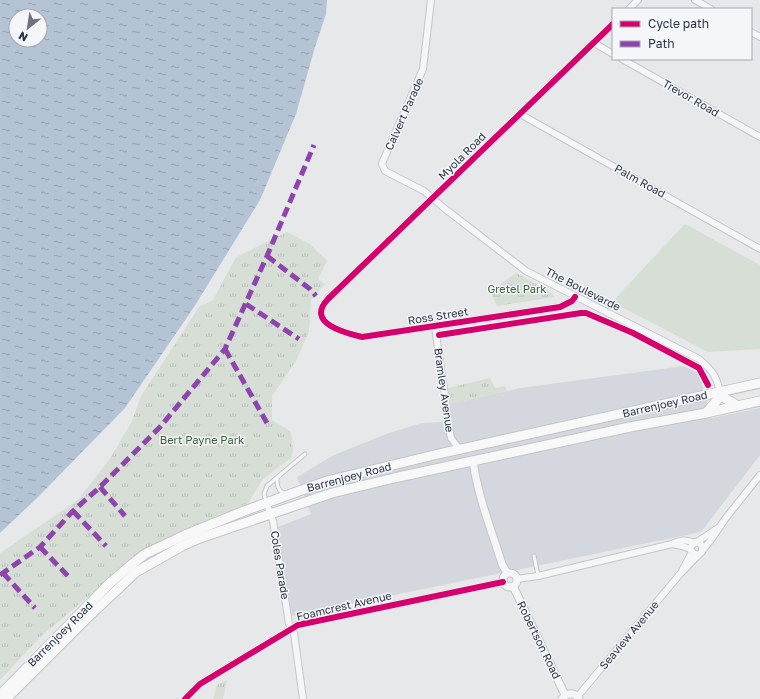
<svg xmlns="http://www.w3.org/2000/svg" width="760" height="699" font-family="'Golos Text',sans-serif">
<defs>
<pattern id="park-tufts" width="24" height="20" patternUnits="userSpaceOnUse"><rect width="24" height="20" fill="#d6ded6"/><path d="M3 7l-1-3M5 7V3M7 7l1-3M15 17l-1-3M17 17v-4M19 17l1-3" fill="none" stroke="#b8bfb9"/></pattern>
<pattern id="water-ripples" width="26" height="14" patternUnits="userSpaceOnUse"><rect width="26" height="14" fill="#b4c4d5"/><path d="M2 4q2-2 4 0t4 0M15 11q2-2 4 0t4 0" fill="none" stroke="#93a0af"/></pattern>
</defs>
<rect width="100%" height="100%" fill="#e6e8ea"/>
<polygon fill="#d4d7dd" points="684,366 698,373 712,418 760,408 760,455 701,532 292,616 278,527 311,514 297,477 334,455 386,434 422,423 443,422 440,406 520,388"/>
<polygon fill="#d6ded6" points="685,224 760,265 760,349 708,352 612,302"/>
<g fill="url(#park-tufts)">
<polygon points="287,232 310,244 327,261 318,279 325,284 311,300 309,331 296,361 272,396 272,420 291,432 293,451 291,458 263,479 248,503 137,556 40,637 0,680 0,553 78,500 111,457 132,421 141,396 199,307 213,300 236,257"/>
<polygon points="516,273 546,289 555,297 497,306 490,291"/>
<polygon points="490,378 495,388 505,386 507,391 450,404 448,388"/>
<polygon points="227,680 223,699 213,699 217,685"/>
</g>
<path fill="url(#water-ripples)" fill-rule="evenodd" d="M0,0H327L326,14L315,47L296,114L260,200L194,307L125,408L36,499L0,533ZM16,16H40V40H16Z"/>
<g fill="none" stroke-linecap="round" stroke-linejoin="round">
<g stroke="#c4c6c8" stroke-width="5">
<g id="service">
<path d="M277,478C277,486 278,491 285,494"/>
<polyline points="266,501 264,494 267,486 305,454"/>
<polyline points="534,556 538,575"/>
</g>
</g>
<g stroke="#c4c6c8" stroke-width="8">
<g id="minor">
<path d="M431,0L423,69L383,161L382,164L385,171L424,191L444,208L526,271L699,359C712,370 716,375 720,392"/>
<polyline points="695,0 711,9"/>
<polyline points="629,9 638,0"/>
<polyline points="751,32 760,37"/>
<polyline points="594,43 613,54"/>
<polyline points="622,59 760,137"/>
<polyline points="520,114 760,249"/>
<path d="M575,297L572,301L560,307L362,337C345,333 305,323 328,299L613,24"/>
<polyline points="435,327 445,396 446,411 451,438 460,450"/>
<polyline points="266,502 273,521 289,624 294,633 303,699"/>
<polyline points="697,542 718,528"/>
<polyline points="672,544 682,546 690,549"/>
<polyline points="703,550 713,537 725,519 760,475"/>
<polyline points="682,571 692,552"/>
<path d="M517,579L538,576L672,544C680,540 686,539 695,543"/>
<path d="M578,696L680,574C688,567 694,558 702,552V546L700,543L696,542L692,545L690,549L693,553L697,555"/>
<polyline points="185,699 200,684 298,625 503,582"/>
</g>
</g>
<g stroke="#c4c6c8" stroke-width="9">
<g id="tertiary">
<path d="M473,460C477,494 492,532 502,564L507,573"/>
<circle cx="510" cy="580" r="7"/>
<polyline points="513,586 565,695"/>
<path d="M562,699C567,692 575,692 579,699"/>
</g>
</g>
<g stroke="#c2c5c8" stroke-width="11">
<g id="primary">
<polyline points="720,392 726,399 738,406"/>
<polyline points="706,413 718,399 720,392"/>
<polyline points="0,695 110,583 131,565 145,554 185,535 244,511 327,481 434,455 760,383"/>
<polyline points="6,699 85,620 136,572 182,546 200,538 332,493 394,478 630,427 706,413 760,401"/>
</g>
</g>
<use href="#service" stroke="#f5f6f7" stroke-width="3"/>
<use href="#minor" stroke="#f5f6f7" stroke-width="6"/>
<use href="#tertiary" stroke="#f5f6f7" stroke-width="7"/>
<use href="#primary" stroke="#f8f8f8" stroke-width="9"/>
<g stroke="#8e44ad" stroke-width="5" stroke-dasharray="10 5" stroke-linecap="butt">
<polyline points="267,256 310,289 316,296"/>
<polyline points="246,304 299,339"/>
<polyline points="225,349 267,423"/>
<polyline points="100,487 125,516"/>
<polyline points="73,511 106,546"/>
<polyline points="40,547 68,576"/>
<polyline points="3,573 35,608"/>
<polyline points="0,575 40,547 73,511 100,487 160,427 225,349 267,256 314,145"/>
</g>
<g stroke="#f4f6f9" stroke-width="8">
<g id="cycleway">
<path d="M575,297L572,301L560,307L362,337C345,333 305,323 328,299L613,24"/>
<polyline points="439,335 581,313 586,313 633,333 699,368 708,385"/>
<polyline points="185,699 200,684 298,625 503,582"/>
</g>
</g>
<use href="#cycleway" stroke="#d6006c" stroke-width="6"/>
</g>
<g text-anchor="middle" stroke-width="3" stroke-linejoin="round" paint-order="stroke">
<g font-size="11" fill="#2b3445" stroke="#f4f6f9">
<text transform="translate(691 98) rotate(30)" y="4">Trevor Road</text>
<text transform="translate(404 114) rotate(-66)" y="4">Calvert Parade</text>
<text transform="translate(462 156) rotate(-45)" y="4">Myola Road</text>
<text transform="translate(640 181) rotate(29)" y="4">Palm Road</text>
<text transform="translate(583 289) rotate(27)" y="4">The Boulevarde</text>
<text transform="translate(438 316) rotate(-9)" y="4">Ross Street</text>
<text transform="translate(444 390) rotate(82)" y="4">Bramley Avenue</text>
<text transform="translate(665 404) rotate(-13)" y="4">Barrenjoey Road</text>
<text transform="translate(349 477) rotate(-15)" y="4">Barrenjoey Road</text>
<text transform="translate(280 565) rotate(81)" y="4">Coles Parade</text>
<text transform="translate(344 606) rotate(-13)" y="4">Foamcrest Avenue</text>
<text transform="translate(60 634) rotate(-45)" y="4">Barrenjoey Road</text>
<text transform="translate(629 635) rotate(-50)" y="4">Seaview Avenue</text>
<text transform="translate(539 640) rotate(64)" y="4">Robertson Road</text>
</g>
<g font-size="11" fill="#3f6138" stroke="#f4f6f9">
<text x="517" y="293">Gretel Park</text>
<text x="202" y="444">Bert Payne Park</text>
</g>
</g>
<rect x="612" y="8" width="140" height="52" fill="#f4f6f9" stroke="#a4a8b1"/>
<rect x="620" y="21" width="20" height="6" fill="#d6006c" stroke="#a4a8b1"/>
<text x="648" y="28" font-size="12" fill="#2b3445">Cycle path</text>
<rect x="620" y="41" width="20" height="6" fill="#8e44ad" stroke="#a4a8b1"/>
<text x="648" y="48" font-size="12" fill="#2b3445">Path</text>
<g transform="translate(28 28) rotate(210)"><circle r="19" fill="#f4f6f9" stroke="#a4a8b1"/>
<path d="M0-3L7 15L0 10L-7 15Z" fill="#6c737f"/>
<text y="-6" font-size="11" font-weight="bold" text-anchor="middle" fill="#2b3445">N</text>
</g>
</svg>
